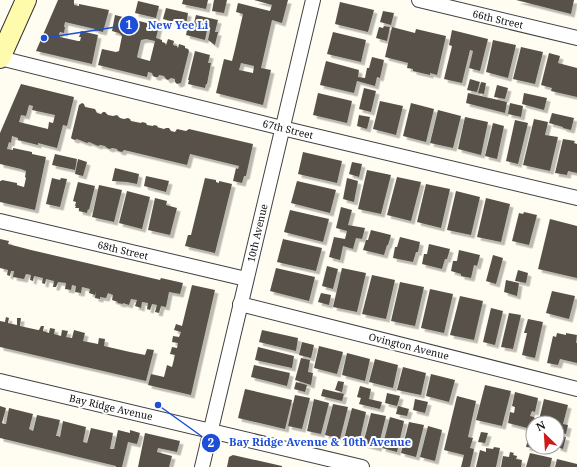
<svg xmlns="http://www.w3.org/2000/svg" width="577" height="467" font-family="'Noto Serif',serif">
<defs>
<filter id="shadow"><feDropShadow dx="3.5" dy="3.5" stdDeviation="0" flood-color="#0004"/></filter>
</defs>
<rect width="100%" height="100%" fill="#fffdf1"/>
<g fill="#59514a" fill-rule="evenodd" filter="url(#shadow)">
<polygon points="58,0 74,0 74,5 79,6 79,4 109,10 103,32 95,30 95,29 65,22 64,27 65,27 64,33 60,32 59,34 60,37 78,41 80,41 81,37 79,37 81,31 98,35 92,64 36,51"/>
<polygon points="183,0 208,0 206,9 182,4"/>
<polygon points="214,0 227,0 224,13 212,11"/>
<path d="M254,0H288L282,23L272,20L261,68L271,70L263,105L216,93L224,59L232,61L235,49L243,14L236,12L238,3L270,11L272,5ZM241,63L254,66L253,73L239,70Z"/>
<polygon points="516,0 574,0 571,14"/>
<polygon points="138,1 159,6 156,18 135,13"/>
<polygon points="340,2 374,10 368,32 335,24"/>
<polygon points="166,8 188,13 186,25 163,19"/>
<polygon points="383,11 394,13 391,25 380,22"/>
<path d="M115,15L159,26L156,38L162,40V42L165,43L166,45L168,39L174,41L173,45L177,46L178,48L179,44L185,46V48L188,49L189,51L181,83L177,84L175,82V79L171,78L168,80L166,79L164,76L159,75L158,77H155L153,76L152,73L148,72L147,77L98,65L102,49L116,52L119,51L122,36L119,33L112,31ZM146,39L155,41L150,61L139,58L137,57L141,40Z"/>
<polygon points="196,15 218,20 215,32 218,32 215,45 208,40 210,31 207,30 205,40 186,35 188,25 193,27"/>
<polygon points="384,26 390,27 387,41 376,38 379,27 383,28"/>
<polygon points="392,27 415,33 416,29 446,36 437,75 430,73 430,75 413,71 413,69 407,68 408,63 385,57"/>
<polygon points="452,30 488,39 480,71 469,68 473,51 470,50 462,83 444,79 452,46 449,45"/>
<polygon points="333,32 366,40 361,62 327,54"/>
<polygon points="493,40 516,45 508,78 486,72"/>
<polygon points="521,47 543,52 535,84 513,79"/>
<polygon points="195,51 210,55 208,63 211,63 207,84 206,84 205,88 188,84 189,80 188,80"/>
<polygon points="549,53 560,56 558,63 577,68 577,97 551,91 552,88 541,85"/>
<polygon points="372,57 384,60 380,78 377,77 375,86 357,81 354,93 320,85 326,61 359,70 358,77 365,78 367,68 369,68"/>
<polygon points="470,79 480,82 477,92 467,90"/>
<polygon points="481,82 486,83 484,94 478,93"/>
<path d="M21,84L74,97L67,126L63,125L57,148L38,143V145L18,140V138L12,136L11,143L9,142L7,149L13,150V148L32,152V154L46,157L35,210L0,202V181H1L2,180L17,183V185L24,187L26,178L25,177L26,171L21,169L0,164V133ZM29,105L33,106L32,110L55,115L53,123L49,122L48,129L19,122L21,115L26,116Z"/>
<polygon points="497,85 508,88 505,99 494,97"/>
<polygon points="364,88 376,91 371,112 359,109"/>
<polygon points="318,93 352,101 347,123 313,115"/>
<polygon points="468,93 507,102 505,113 466,103"/>
<polygon points="524,93 547,98 544,110 522,104"/>
<polygon points="380,101 403,106 396,135 373,129"/>
<polygon points="82,103 84,104 85,107 95,109 97,113 101,114 103,112 105,112 108,115 113,116 117,115 120,118 124,119 128,118 130,119 131,121 141,123 142,122 146,123 147,125 153,126 154,125 158,126 157,127 164,129 166,128 169,128 171,131 175,132 177,129 186,131 189,129 253,144 246,176 244,176 242,183 233,181 236,168 238,169 239,166 190,154 187,165 124,150 122,152 118,151 117,149 112,148 110,149 107,148 105,146 100,145 98,146 89,142 87,143 77,139 75,140 72,139 71,138 79,105"/>
<polygon points="411,103 434,109 426,142 403,136"/>
<polygon points="510,103 523,106 521,117 508,114"/>
<polygon points="438,110 461,116 453,148 430,143"/>
<polygon points="552,113 574,118 571,130 563,128 563,127 549,123"/>
<polygon points="359,115 370,117 367,129 357,126"/>
<polygon points="465,117 488,122 481,155 458,149"/>
<polygon points="534,119 548,122 545,135 558,137 550,171 523,165"/>
<polygon points="515,120 528,123 518,164 506,161"/>
<polygon points="493,123 504,126 497,159 485,156"/>
<polygon points="563,139 575,141 574,143 577,144 577,173 568,171 567,175 555,173"/>
<polygon points="303,152 342,161 337,183 298,174"/>
<polygon points="55,154 77,159 75,170 52,165"/>
<polygon points="78,159 87,162 83,176 75,174"/>
<polygon points="352,162 362,164 359,177 349,174"/>
<polygon points="115,168 139,174 137,184 127,182 112,181"/>
<polygon points="367,170 391,175 381,214 358,209"/>
<polygon points="146,176 169,181 166,192 144,186"/>
<polygon points="397,177 421,182 411,221 387,215"/>
<polygon points="52,178 60,180 61,178 67,179 60,207 46,204"/>
<polygon points="205,178 216,180 216,182 219,183 219,181 232,184 215,253 185,246 188,235 191,235"/>
<polygon points="347,178 358,181 354,202 343,199"/>
<polygon points="297,181 336,190 330,213 291,203"/>
<polygon points="78,182 95,186 89,210 88,209 87,213 79,211 79,208 75,208 76,206 75,206 76,202 73,201"/>
<polygon points="426,184 450,189 441,228 417,222"/>
<polygon points="99,185 122,190 114,222 92,217"/>
<polygon points="127,191 150,197 142,229 119,223"/>
<polygon points="456,191 480,197 471,235 447,230"/>
<polygon points="155,198 167,201 166,205 177,208 170,235 148,230"/>
<polygon points="486,198 510,204 501,242 477,237"/>
<polygon points="341,207 352,210 348,225 365,228 362,239 356,238 353,249 343,246 340,260 329,257 334,237 345,239 347,231 336,228"/>
<polygon points="290,210 329,219 323,242 284,232"/>
<polygon points="524,212 537,215 529,245 512,241 519,213 523,214"/>
<polygon points="550,219 577,226 577,278 538,269"/>
<polygon points="371,230 391,235 388,245 387,245 384,255 363,250 366,240 368,240"/>
<polygon points="400,237 420,242 418,252 416,252 413,262 393,258 395,247 397,247"/>
<polygon points="0,239 9,241 8,244 31,250 160,280 161,278 183,283 180,294 169,292 166,307 161,306 159,313 155,312 157,305 152,304 150,310 147,309 148,303 142,302 141,308 135,306 137,300 131,299 129,305 123,303 123,304 117,303 118,302 112,300 113,295 108,293 106,298 100,297 100,299 95,298 96,291 95,295 89,293 90,289 82,287 81,293 75,292 76,286 72,285 71,290 65,289 66,283 58,282 56,287 53,287 54,281 46,279 45,284 42,283 43,278 34,276 33,281 30,280 31,275 26,274 24,279 13,277 14,271 11,271 10,276 7,275 8,270 0,268"/>
<polygon points="283,239 322,248 316,271 277,262"/>
<polygon points="429,244 450,249 447,259 445,259 442,269 422,264 424,254 427,254"/>
<polygon points="459,250 480,255 477,266 474,265 471,278 461,276 461,274 451,271 453,261 457,261"/>
<polygon points="493,255 503,258 496,284 486,281"/>
<polygon points="327,266 338,269 333,289 322,286"/>
<polygon points="276,268 315,277 309,301 270,291"/>
<polygon points="342,268 366,273 357,312 333,307"/>
<polygon points="518,270 528,273 526,283 515,281"/>
<polygon points="372,275 395,280 386,319 362,314"/>
<polygon points="506,280 519,283 517,296 504,292"/>
<polygon points="400,282 424,287 415,326 391,321"/>
<polygon points="192,285 215,290 191,395 148,385 151,374 164,377 167,365 172,367 175,355 170,354 172,347 177,348 178,343 172,342 173,336 179,337 181,332 174,330 176,324 182,326"/>
<polygon points="430,289 453,294 444,333 421,328"/>
<polygon points="552,291 575,296 569,319 546,313"/>
<polygon points="321,293 331,295 329,305 318,302"/>
<polygon points="460,296 483,301 474,340 450,335"/>
<polygon points="491,308 503,311 495,345 483,342"/>
<polygon points="509,313 521,315 513,349 501,347"/>
<polygon points="6,317 9,318 8,323 17,325 17,318 21,318 20,326 38,330 39,330 41,326 44,326 43,331 49,333 50,328 55,329 54,334 61,336 62,330 68,331 66,337 72,338 74,330 85,333 83,341 98,344 99,338 105,339 104,346 130,352 145,355 147,349 154,350 146,381 0,347 0,321 5,322"/>
<polygon points="528,319 543,322 535,358 522,355 527,333 524,333"/>
<polygon points="262,330 298,338 296,351 259,342"/>
<polygon points="557,333 566,335 566,333 577,335 576,343 577,343 577,363 560,359 558,365 547,363 553,336 556,337"/>
<polygon points="302,342 314,345 311,358 299,355"/>
<polygon points="319,346 343,352 337,374 314,368"/>
<polygon points="258,347 294,356 292,368 255,360"/>
<polygon points="347,353 370,359 365,381 342,375"/>
<polygon points="301,358 310,360 308,372 313,373 311,385 295,380"/>
<polygon points="375,359 398,365 393,388 369,382"/>
<polygon points="254,365 290,373 287,386 251,377"/>
<polygon points="403,367 426,373 421,395 397,390"/>
<polygon points="431,374 455,380 449,402 426,396"/>
<polygon points="338,381 344,382 342,392 335,390"/>
<polygon points="296,382 307,385 305,392 294,389"/>
<polygon points="485,385 511,391 502,426 476,420"/>
<polygon points="360,386 371,389 369,399 382,402 380,409 359,404 361,398 357,397"/>
<polygon points="245,389 292,400 285,429 238,418"/>
<polygon points="323,389 344,394 342,401 321,396"/>
<polygon points="515,392 538,398 535,412 532,411 530,416 534,417 534,418 539,420 544,399 568,405 563,424 568,425 566,434 557,431 557,423 533,423 533,429 531,429 508,423 510,412 514,413 515,407 512,406"/>
<polygon points="387,393 400,396 397,406 385,403"/>
<polygon points="295,395 310,398 302,429 288,426"/>
<polygon points="457,396 476,401 468,437 473,438 470,448 474,449 470,467 461,467 464,455 444,450"/>
<polygon points="314,399 329,403 321,434 307,431"/>
<polygon points="415,399 428,402 425,413 413,410"/>
<polygon points="333,404 348,407 340,439 325,435"/>
<polygon points="0,406 6,408 2,423 4,424 6,424 9,408 33,414 29,429 33,431 37,415 60,420 56,436 58,436 60,437 63,421 86,427 83,442 87,443 91,428 113,433 110,449 114,449 118,430 130,433 130,430 140,433 137,444 128,442 122,467 116,467 116,466 0,438"/>
<polygon points="398,406 409,409 407,416 396,414"/>
<polygon points="352,408 366,412 359,443 344,439"/>
<polygon points="371,413 386,416 378,448 363,444"/>
<polygon points="390,417 404,421 397,452 382,448"/>
<polygon points="409,422 424,425 416,457 401,453"/>
<polygon points="428,426 442,430 435,461 420,457"/>
<polygon points="481,432 488,433 485,443 478,442"/>
<polygon points="145,433 180,441 177,452 158,448 157,452 172,456 169,467 138,467"/>
<polygon points="529,435 533,436 533,448 526,447"/>
<polygon points="557,435 566,437 563,449 557,447"/>
<polygon points="494,447 500,448 496,467 476,467 480,450 486,452 486,448 493,449"/>
<polygon points="510,452 514,453 513,455 517,456 516,459 522,460 521,467 501,467 503,456 509,457"/>
<polygon points="530,453 552,458 550,467 526,467"/>
<polygon points="233,455 282,466 282,467 227,467 229,457"/>
<polygon points="557,459 577,464 577,467 555,467"/>
</g>
<g fill="none" stroke-linecap="round" stroke-linejoin="round">
<g stroke="#424242" stroke-width="16">
<g id="minor">
<polyline points="419,0 577,38"/>
<polyline points="0,58 282,128 577,198"/>
<polyline points="0,221 246,279"/>
<polyline points="240,304 577,389"/>
<polyline points="0,381 362,467"/>
<polyline points="202,467 313,0"/>
</g>
</g>
<g stroke="#313131" stroke-width="22">
<polyline id="secondary" points="0,58 26,0"/>
</g>
<use href="#minor" stroke="#fff" stroke-width="14"/>
<use href="#secondary" stroke="#fffbac" stroke-width="20"/>
</g>
<g text-anchor="middle" stroke-width="4" stroke-linejoin="round" paint-order="stroke">
<g font-size="10" fill="#0f0f0f" stroke="#fff">
<text transform="translate(498 19) rotate(13)" y="4">66th Street</text>
<text transform="translate(288 129) rotate(14)" y="4">67th Street</text>
<text transform="translate(257 233) rotate(-77)" y="4">10th Avenue</text>
<text transform="translate(123 250) rotate(13)" y="4">68th Street</text>
<text transform="translate(409 346) rotate(14)" y="4">Ovington Avenue</text>
<text transform="translate(111 407) rotate(13)" y="4">Bay Ridge Avenue</text>
</g>
</g>
<path fill="none" stroke="#1d4ed8" stroke-width="1.5" d="M44 38L129 25M158 405L211 443"/>
<g fill="#1d4ed8" stroke="#fff" stroke-width="1.5">
<circle cx="44" cy="38" r="4"/>
<circle cx="158" cy="405" r="4"/>
<circle cx="129" cy="25" r="10"/>
<circle cx="211" cy="443" r="10"/>
</g>
<g font-size="12" text-anchor="middle" font-weight="bold" fill="#fff">
<text x="129" y="29">1</text>
<text x="211" y="447">2</text>
</g>
<g font-size="11" text-anchor="middle" font-weight="bold" fill="#1d4ed8" stroke="#fff" stroke-width="4" stroke-linejoin="round" paint-order="stroke">
<text x="178" y="29">New Yee Li</text>
<text x="320" y="446">Bay Ridge Avenue &amp; 10th Avenue</text>
</g>
<g transform="translate(545 435) rotate(335)"><circle r="19" fill="#ffffff" stroke="#9f9f9f"/>
<path d="M0-3L7 15L0 10L-7 15Z" fill="#ce1a18"/>
<text y="-6" font-size="11" font-weight="bold" text-anchor="middle" fill="#0f0f0f">N</text>
</g>
</svg>
